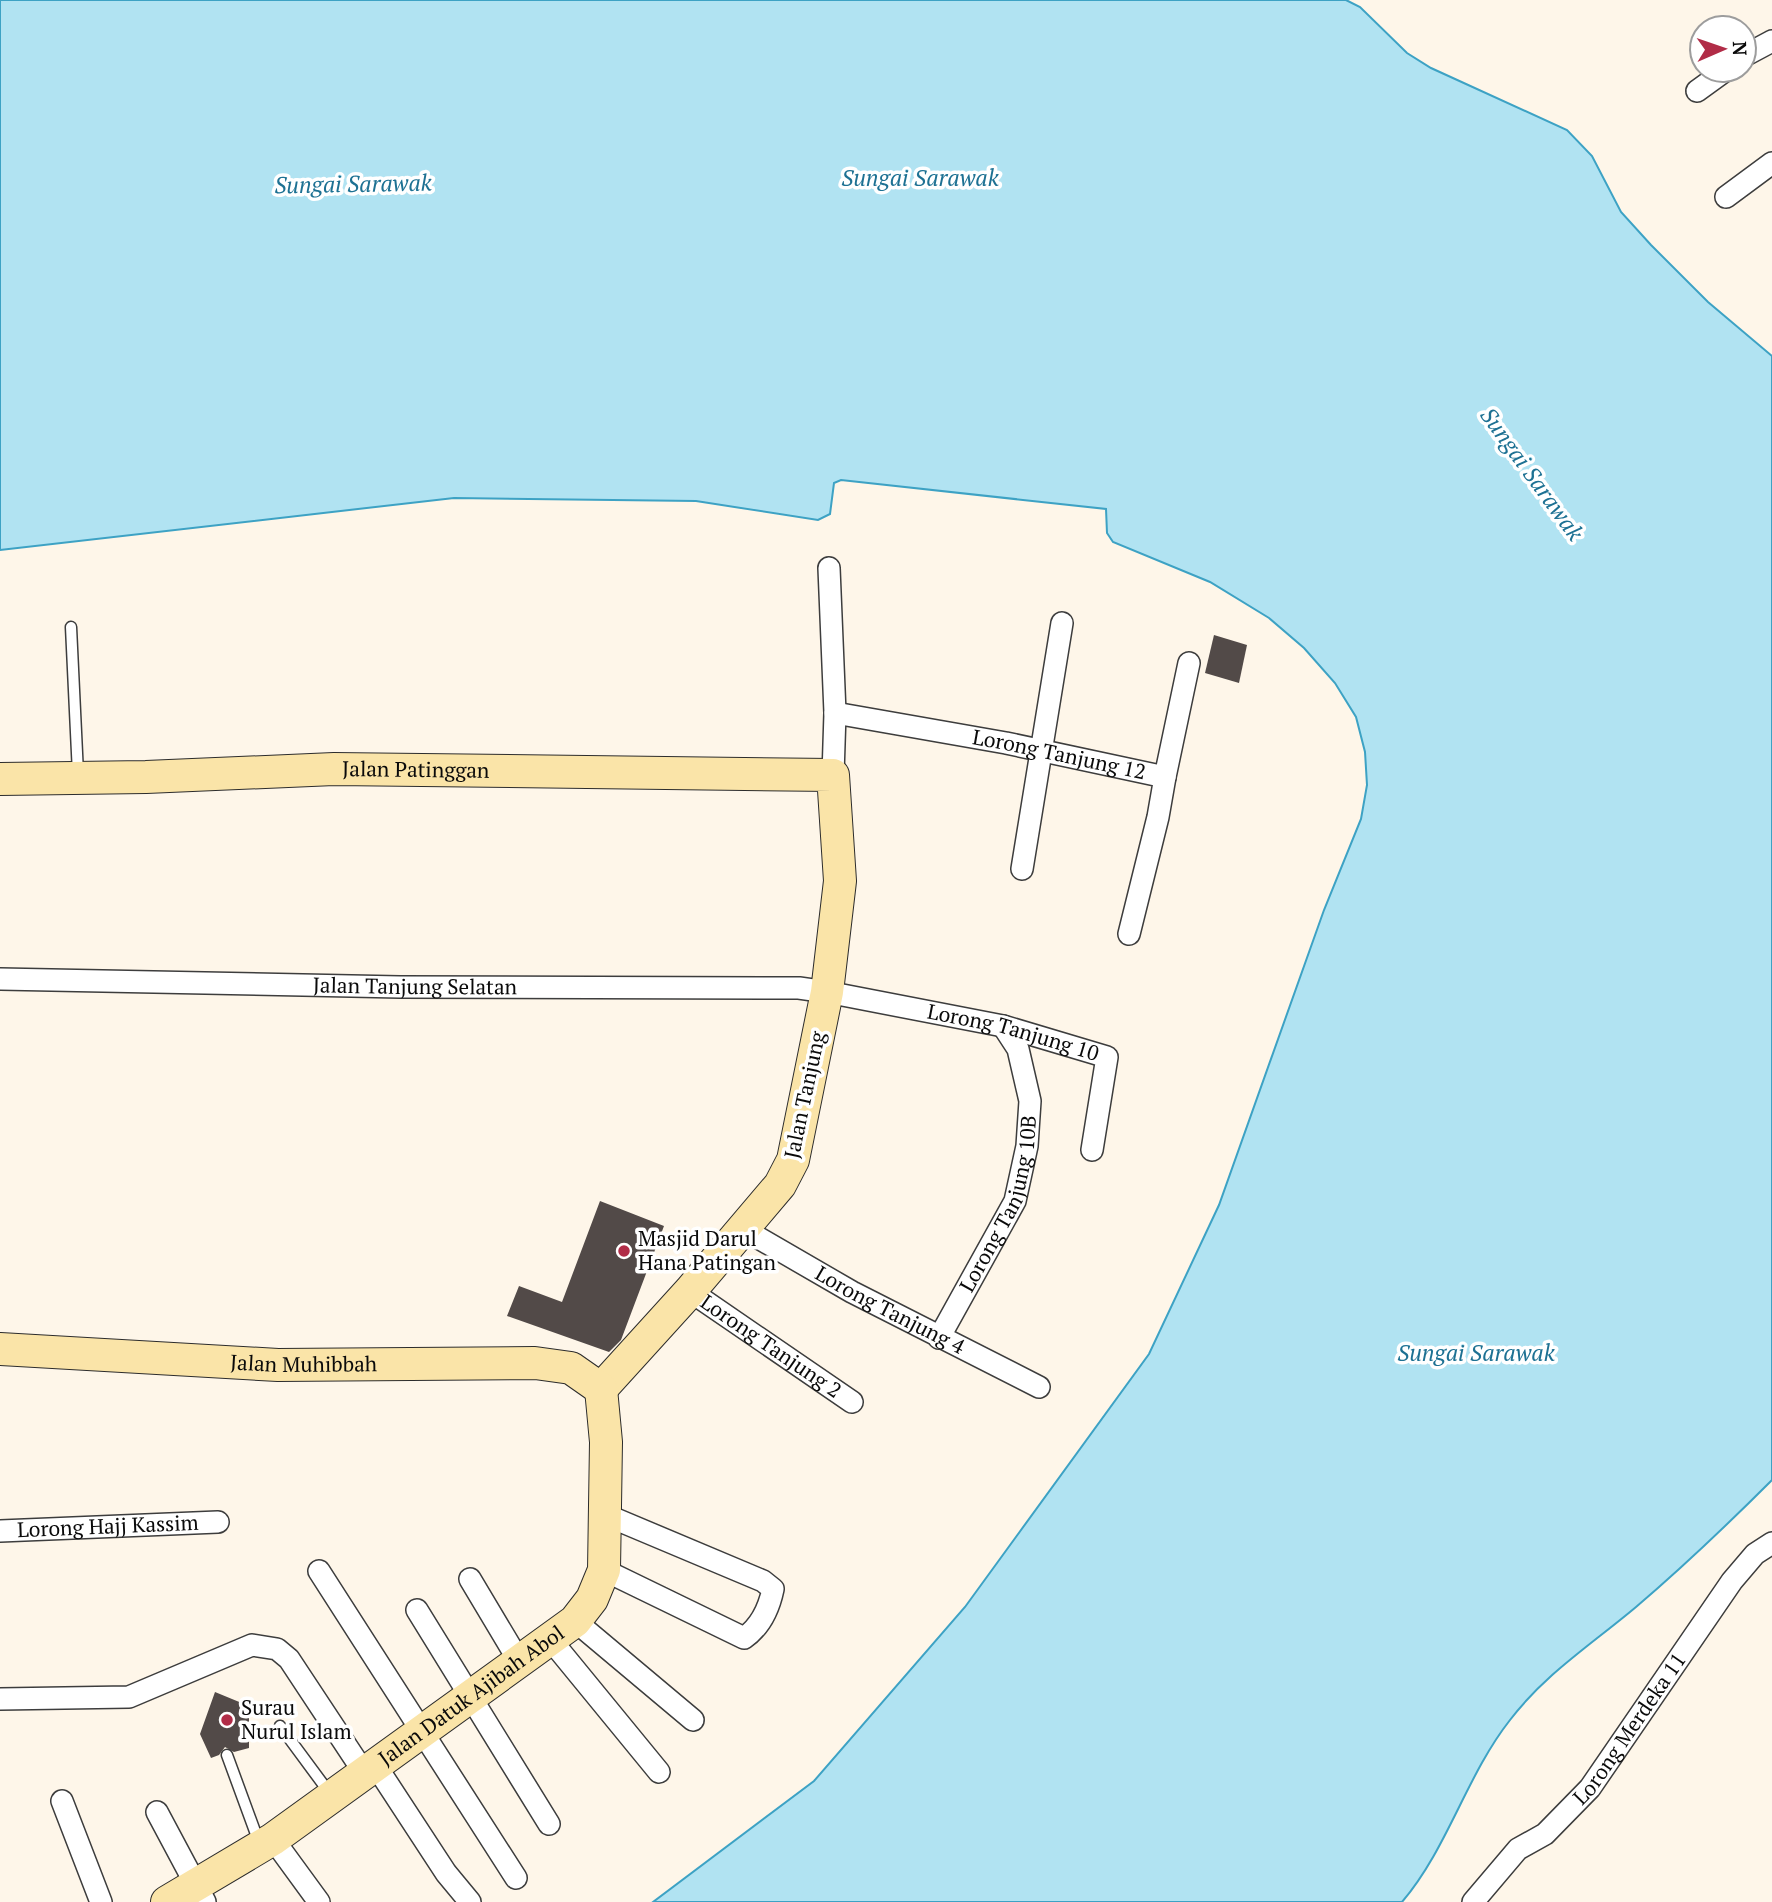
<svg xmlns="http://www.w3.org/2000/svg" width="1772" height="1902" font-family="'PT Serif',serif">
<rect width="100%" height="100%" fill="#fef6e9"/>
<path fill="#b1e3f2" stroke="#3da2c4" stroke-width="2" d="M0,0H1346L1360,7L1407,53L1431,68L1567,130L1592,156L1621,212L1651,245L1708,302L1772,356V1480C1728,1524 1683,1567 1636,1607C1592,1644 1545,1674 1510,1720C1466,1776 1448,1848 1402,1902H653L814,1781L965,1607L1149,1354L1219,1205L1324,910L1361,819L1367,785L1365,752L1356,717L1335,683L1304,648L1269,618L1210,582L1113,542L1107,533L1106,509L841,480L834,483L830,514L818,520L696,501L454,498L0,550Z"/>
<g fill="#524a48">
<polygon points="1214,635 1247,645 1239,683 1205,673"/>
<polygon points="600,1201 664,1226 621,1340 609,1352 507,1316 519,1286 562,1302"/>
<polygon points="215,1692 249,1706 249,1748 234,1752 225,1747 219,1755 211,1758 200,1734"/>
</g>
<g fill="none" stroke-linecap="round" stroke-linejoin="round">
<g stroke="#3d3d3d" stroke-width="13">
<g id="service">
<polyline points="71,627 78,774"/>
<polyline points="280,1726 331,1795"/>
<polyline points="227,1755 260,1845"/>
</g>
</g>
<g stroke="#3d3d3d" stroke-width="24">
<g id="minor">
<polyline points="1744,56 1772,41"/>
<polyline points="1697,91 1726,70"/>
<polyline points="1726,197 1772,163"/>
<polyline points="829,568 835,713 833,775"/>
<path id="s1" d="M835,713L1006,743L1165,777L1158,817L1129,934"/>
<polyline points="1165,777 1189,663"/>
<polyline points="1022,869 1062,623"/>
<path id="s2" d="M0,979L400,987L799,988L827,992L1003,1026L1107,1057L1092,1150"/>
<path id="s3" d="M743,1229L852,1292L1039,1387"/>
<path id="s4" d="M690,1291L852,1402"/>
<path id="s5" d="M939,1338L1015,1201L1027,1146L1030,1101L1018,1049L1003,1026"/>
<path id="s6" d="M0,1531L218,1522"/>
<path d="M604,1570L744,1638C760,1627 769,1608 773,1589L763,1581L606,1515"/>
<polyline points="319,1571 516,1878"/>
<polyline points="470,1579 519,1661"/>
<polyline points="417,1610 549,1824"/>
<polyline points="575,1621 693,1720"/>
<polyline points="550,1639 659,1772"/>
<polyline points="0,1699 129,1697 252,1645 277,1649 289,1659 365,1774"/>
<polyline points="376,1766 446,1873 470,1902"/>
<polyline points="62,1801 101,1902"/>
<polyline points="157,1812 205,1902"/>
<polyline points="273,1839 319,1902"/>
<path id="s7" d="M1473,1902L1518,1849L1545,1834L1590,1788L1732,1581L1755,1554L1772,1543"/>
</g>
</g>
<g stroke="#2c2c2c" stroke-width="34">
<g id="secondary">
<path id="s8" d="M0,779L146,777L334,769L833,775L840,881L827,992L793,1160L780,1185L690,1291L601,1389"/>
<path id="s9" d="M0,1349L278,1365L535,1363L571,1368L601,1389"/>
<path id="s10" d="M167,1902L273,1839L575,1621L592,1599L604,1570L606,1442L601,1389"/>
</g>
</g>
<use href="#service" stroke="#fff" stroke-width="10"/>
<use href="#minor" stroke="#fff" stroke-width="21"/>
<use href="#secondary" stroke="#fae4a8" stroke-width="32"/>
</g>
<g fill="#b12c47" stroke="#fff" stroke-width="2.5">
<circle cx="624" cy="1251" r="7"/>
<circle cx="227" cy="1720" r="7"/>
</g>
<g text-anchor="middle" stroke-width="7" stroke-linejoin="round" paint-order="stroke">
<g font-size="21" fill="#0a0a0a" stroke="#fff">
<text dy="7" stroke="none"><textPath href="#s1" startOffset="228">Lorong Tanjung 12</textPath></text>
<text dy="7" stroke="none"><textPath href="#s8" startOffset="416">Jalan Patinggan</textPath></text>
<text dy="7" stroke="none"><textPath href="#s2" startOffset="415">Jalan Tanjung Selatan</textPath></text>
<text dy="7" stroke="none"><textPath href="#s2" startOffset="1018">Lorong Tanjung 10</textPath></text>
<text transform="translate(805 1095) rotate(-78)" y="7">Jalan Tanjung</text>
<text dy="7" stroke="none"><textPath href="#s5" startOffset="149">Lorong Tanjung 10B</textPath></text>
<text dy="7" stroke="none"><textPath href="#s3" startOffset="168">Lorong Tanjung 4</textPath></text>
<text dy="7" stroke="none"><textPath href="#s4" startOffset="98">Lorong Tanjung 2</textPath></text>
<text dy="7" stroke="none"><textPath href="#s9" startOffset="304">Jalan Muhibbah</textPath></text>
<text dy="7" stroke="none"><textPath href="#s6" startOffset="108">Lorong Hajj Kassim</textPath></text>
<text dy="7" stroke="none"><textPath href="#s10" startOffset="368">Jalan Datuk Ajibah Abol</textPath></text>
<text dy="7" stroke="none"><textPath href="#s7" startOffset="236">Lorong Merdeka 11</textPath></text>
</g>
<g font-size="21" fill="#0a0a0a" stroke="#fff" text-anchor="start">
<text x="638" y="1246">Masjid Darul<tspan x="638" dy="24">Hana Patingan</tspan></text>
<text x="241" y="1715">Surau<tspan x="241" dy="24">Nurul Islam</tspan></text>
</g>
<g font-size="23" font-style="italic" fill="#1d7193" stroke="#fff">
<text x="920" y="186">Sungai Sarawak</text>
<text transform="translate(353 184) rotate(-1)" y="8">Sungai Sarawak</text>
<text transform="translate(1532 474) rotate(54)" y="8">Sungai Sarawak</text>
<text x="1476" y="1361">Sungai Sarawak</text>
</g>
</g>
<g transform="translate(1723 49) rotate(88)"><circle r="33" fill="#ffffff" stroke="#9d9d9d" stroke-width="2"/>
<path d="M0-5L12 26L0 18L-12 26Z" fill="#b12c47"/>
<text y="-10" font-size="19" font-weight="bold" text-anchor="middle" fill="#0a0a0a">N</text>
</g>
</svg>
